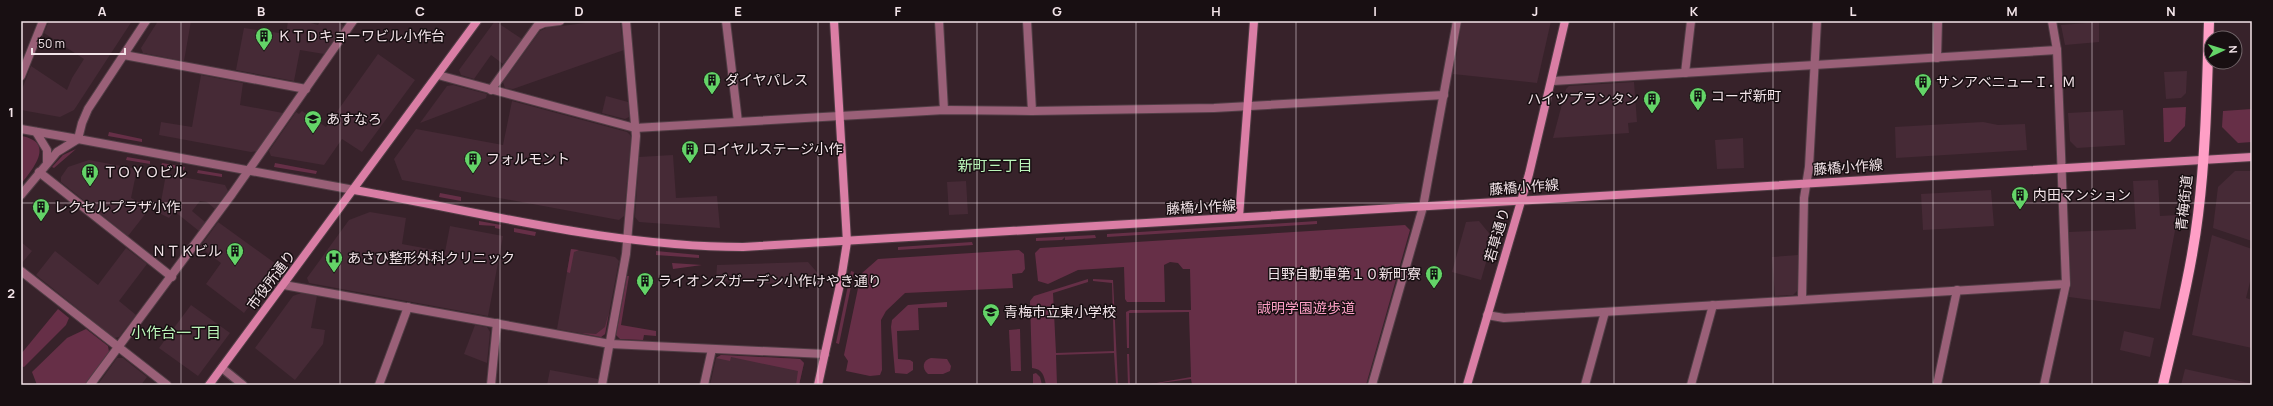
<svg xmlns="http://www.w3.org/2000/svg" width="2273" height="406" font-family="Manrope,'Noto Sans JP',sans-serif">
<rect width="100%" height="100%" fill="#37222a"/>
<g fill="#462a36">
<polygon points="49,21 132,21 74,110 60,117 21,110 21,92 31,66 67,90 72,78 84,59 44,33"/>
<polygon points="158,21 191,21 184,61 143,53 141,48"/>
<polygon points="288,21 304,21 318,25 320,21 336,21 344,26 324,54 300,50 294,81 236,70 244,28 286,34"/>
<polygon points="495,21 522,39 503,64 491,55 474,79 461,75 459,70"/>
<polygon points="600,21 620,22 624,50 513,89 505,88 503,82 540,31 546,28"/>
<polygon points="1462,21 1551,21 1537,83 1453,74"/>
<polygon points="2099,22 2099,42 2065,45 2061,25"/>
<polygon points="378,54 415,80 362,152 342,139 324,165 271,156 269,151 296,112 299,114 302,111 326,127"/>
<polygon points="2187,71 2186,93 2181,98 2166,99 2164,72"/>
<polygon points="201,75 243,83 240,105 283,113 257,151 251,152 159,135 161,122 192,127"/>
<polygon points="1634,82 1637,122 1628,123 1629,133 1553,138 1566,89 1569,86"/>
<polygon points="453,85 487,94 486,98 420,123 447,86"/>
<polygon points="606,96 628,102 629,117 625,119 602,113"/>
<polygon points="512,101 627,132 631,136 624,216 619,220 402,180 394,159 416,129 503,145"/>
<polygon points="2123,110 2125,145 2077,148 2070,141 2068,113"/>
<polygon points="1983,122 1998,125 2025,124 2027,150 1896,158 1895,127"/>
<polygon points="1743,138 1744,168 1717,169 1715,140"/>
<polygon points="673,155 676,198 717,196 720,228 639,222 635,217 639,157"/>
<polygon points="89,160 137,169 131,198 150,208 128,236 61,182 61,177 68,167"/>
<polygon points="2235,171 2252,171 2252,241 2213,228 2218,187"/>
<polygon points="166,174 225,185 228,191 215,209 207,202 200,201 192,211 205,222 199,231 174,211 169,218 159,213"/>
<polygon points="2158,180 2160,216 2178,215 2160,309 2069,297 2071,285 2069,232 2136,229 2133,181"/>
<polygon points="966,181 968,214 949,215 947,182"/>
<polygon points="1991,190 1994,226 1923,230 1921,194"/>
<polygon points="370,212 406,218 402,244 445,252 450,226 503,236 488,316 309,283 307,278 349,220"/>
<polygon points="1479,221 1493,238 1481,280 1452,272 1466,222"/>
<polygon points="218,222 279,266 244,313 206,284 221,263 200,247"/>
<polygon points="2212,235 2252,249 2252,274 2246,298 2252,300 2252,348 2192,335"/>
<polygon points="21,242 32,251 21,264"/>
<polygon points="126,248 147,264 119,301 136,315 119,337 114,338 36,275 55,251 98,285"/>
<polygon points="571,249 615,257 619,261 605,334 601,337 557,329"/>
<polygon points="1798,255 1797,291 1793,295 1775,296 1772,257"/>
<polygon points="808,262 822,278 820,286 716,281 717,265"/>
<polygon points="301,293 317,296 311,328 325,330 323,344 295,380 255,348 293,296"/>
<polygon points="191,305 230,333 198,376 159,348"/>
<polygon points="475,325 487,327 490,332 487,363 464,354"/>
<polygon points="2124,331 2154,338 2150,357 2120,350"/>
<polygon points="721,355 800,359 804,363 799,385 710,385 716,358"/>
<polygon points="117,358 123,358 147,377 141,385 102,385 99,383"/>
<polygon points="2185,369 2249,383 2248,385 2181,385"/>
<polygon points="550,370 598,379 597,385 547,385"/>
</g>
<g fill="#662f47">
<polygon points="2186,107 2185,126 2170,142 2164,142 2163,108"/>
<polygon points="2252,109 2252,142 2238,143 2222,127 2223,111"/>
<polygon points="109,132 142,139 142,142 108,136"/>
<path d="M21,136C56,142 33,169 21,184Z"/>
<polygon points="76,149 54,168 52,167 63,155"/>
<polygon points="127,157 150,161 150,164 126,160"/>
<polygon points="162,163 185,167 184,170 161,166"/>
<polygon points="275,163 317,171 316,174 274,167"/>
<polygon points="198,170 222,174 222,177 197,173"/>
<polygon points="440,193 461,197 461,201 439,197"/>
<polygon points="479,221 501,225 500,229 495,228 495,226 479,225"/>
<polygon points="1317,221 1317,224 1107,237 1107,234"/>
<polygon points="1405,225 1410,230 1366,385 1192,385 1191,379 1145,385 1191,377 1189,312 1129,313 1129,348 1127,348 1126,312 1130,310 1191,310 1190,269 1183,269 1178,263 1170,262 1164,265 1165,302 1127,302 1125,299 1124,267 1078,270 1048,284 1038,281 1035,253 1040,248"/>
<polygon points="514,228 536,232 535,236 514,232"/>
<polygon points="1095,235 1096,238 1065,240 1065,237 1062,240 1036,241 1036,238"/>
<polygon points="972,242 973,245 898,250 898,247"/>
<polygon points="571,249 579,250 574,252 570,273 567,272"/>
<polygon points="1019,250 1024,254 1025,269 1022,273 1012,274 1013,288 905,293 886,311 881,320 882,370 880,375 870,376 846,371 848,361 844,355 861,274 878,259"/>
<polygon points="656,251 699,255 699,258 656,255"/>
<polygon points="672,263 702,265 673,269"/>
<polygon points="851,271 854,272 839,344 836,343"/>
<polygon points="627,276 629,276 621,325 656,331 656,336 644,335 643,340 620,339 616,335"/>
<path d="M1088,279V282L1053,293L1056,353L1114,351L1112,283L1093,281V279L1113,280L1118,385H1116L1114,353L1056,355L1057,385H1046C1044,376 1043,369 1032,368L1030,301L1034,296Z"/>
<polygon points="947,302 947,307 918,308 919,330 897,331 898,359 910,360 913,362 913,370 907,374 895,373 891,327 892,320 908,305"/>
<polygon points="58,309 69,318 66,325 24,367 21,366 21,354"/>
<polygon points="609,312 605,334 601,337 581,333 596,334 605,327"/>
<polygon points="86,329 108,346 109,352 85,385 37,385 32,372 67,338"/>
<polygon points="1020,329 1021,371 1011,371 1009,330"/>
<polygon points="1127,354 1129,354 1130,385 1128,385"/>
<polygon points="721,355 800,359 804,363 799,385 796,385 798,371 731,357 730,361 716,358"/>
<path d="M931,358L947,359L951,366L950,371L943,374H928C921,368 923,360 931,358Z"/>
<polygon points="1036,373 1040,377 1042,385 1033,385 1033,374"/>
</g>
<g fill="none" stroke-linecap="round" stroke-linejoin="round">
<g stroke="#513d45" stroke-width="10">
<g id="street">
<polyline points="146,21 88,109 82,123 78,139 354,190"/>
<polyline points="726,21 738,122"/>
<polyline points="939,21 944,110"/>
<polyline points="1027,21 1032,111"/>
<polyline points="124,55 306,89"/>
<polyline points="1937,58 1938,21"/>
<polyline points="1685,73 1691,21"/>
<polyline points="438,75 635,128 944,110 1032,111 1214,108 1444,95"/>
<polyline points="21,76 43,21"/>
<polyline points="1553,81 2057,50"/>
<polyline points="491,90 537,26 544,23 560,21"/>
<polyline points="21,129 78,139 57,152 21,195"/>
<polyline points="36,132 47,150 47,162"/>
<polyline points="39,172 172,277"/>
<polyline points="21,271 167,385"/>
<polyline points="284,285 610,344 825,354"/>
<polyline points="1802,299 1804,198 1809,167 1817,21"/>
<polyline points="1487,315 1504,318 2066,284"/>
<polyline points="222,368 243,385"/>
<polyline points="90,385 232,194 353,21"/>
<polyline points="379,385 408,307"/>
<polyline points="491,385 497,323"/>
<polyline points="602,385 626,254 636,136 626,21"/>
<polyline points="704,385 712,349"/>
<polyline points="1372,385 1423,207 1457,21"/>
<polyline points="1585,385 1605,312"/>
<polyline points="1691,385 1713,305"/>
<polyline points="1937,385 1957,290"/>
<polyline points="2044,385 2066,284 2057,50 2052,21"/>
</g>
</g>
<g stroke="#513d45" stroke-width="10">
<g id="secondary">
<path d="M354,190C482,212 612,247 743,247L2252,157"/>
<polyline points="1239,217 1254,21"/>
<polyline points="209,385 477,21"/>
<polyline points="818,385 841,280 847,242 834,21"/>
<polyline points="1467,385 1529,174 1565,21"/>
</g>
</g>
<g stroke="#513d45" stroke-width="12">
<path id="primary" d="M2163,385C2176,329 2191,273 2198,215C2206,151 2207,86 2209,21"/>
</g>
<use href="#street" stroke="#9a6078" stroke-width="8"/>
<use href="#secondary" stroke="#da7ea5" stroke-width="8"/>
<use href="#primary" stroke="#ff9fc6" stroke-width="10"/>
</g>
<path fill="none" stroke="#f3e4e9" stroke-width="1" stroke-opacity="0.55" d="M181,21V385M340,21V385M500,21V385M659,21V385M818,21V385M977,21V385M1136,21V385M1296,21V385M1455,21V385M1614,21V385M1773,21V385M1933,21V385M2092,21V385M21,203H2252"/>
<defs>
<g id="building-pin" transform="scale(0.9)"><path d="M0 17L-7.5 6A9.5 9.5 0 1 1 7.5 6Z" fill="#64d468" stroke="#180f12"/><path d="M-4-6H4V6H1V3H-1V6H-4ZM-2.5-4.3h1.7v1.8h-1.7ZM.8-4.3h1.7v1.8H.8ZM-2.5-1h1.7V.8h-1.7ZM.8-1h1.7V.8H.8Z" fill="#111"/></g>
<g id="school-pin" transform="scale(0.9)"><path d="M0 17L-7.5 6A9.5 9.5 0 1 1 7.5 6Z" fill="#64d468" stroke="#180f12"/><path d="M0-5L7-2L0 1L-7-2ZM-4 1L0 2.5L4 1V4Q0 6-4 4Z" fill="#111"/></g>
<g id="hospital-pin" transform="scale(0.9)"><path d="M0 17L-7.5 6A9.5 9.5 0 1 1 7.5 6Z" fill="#64d468" stroke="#180f12"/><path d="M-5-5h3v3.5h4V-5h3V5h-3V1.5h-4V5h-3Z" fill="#111"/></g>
</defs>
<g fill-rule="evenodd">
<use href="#building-pin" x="264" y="36"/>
<use href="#building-pin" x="712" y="80"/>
<use href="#building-pin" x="1923" y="82"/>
<use href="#building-pin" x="1698" y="96"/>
<use href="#building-pin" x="1652" y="99"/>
<use href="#school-pin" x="313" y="119"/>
<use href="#building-pin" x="690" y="149"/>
<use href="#building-pin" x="473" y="159"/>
<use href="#building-pin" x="90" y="172"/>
<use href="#building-pin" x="2020" y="195"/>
<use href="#building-pin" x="41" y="207"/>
<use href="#building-pin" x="235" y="251"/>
<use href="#hospital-pin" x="334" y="258"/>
<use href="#building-pin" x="1434" y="274"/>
<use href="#building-pin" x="645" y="281"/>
<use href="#school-pin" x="991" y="312"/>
</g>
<g text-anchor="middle" stroke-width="3" stroke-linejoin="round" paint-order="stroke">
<g font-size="14" fill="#f3e4e9" stroke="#180f12" text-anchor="start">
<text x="277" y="41">ＫＴＤキョーワビル小作台</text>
<text x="725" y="85">ダイヤパレス</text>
<text x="1936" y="87">サンアベニューＩ．Ｍ</text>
<text x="1711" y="101">コーポ新町</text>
<text x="1639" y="104" text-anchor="end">ハイツプランタン</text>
<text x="326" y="124">あすなろ</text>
<text x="703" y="154">ロイヤルステージ小作</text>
<text x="486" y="164">フォルモント</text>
<text x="103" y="177">ＴＯＹＯビル</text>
<text x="2033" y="200">内田マンション</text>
<text x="54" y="212">レクセルプラザ小作</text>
<text x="222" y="256" text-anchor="end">ＮＴＫビル</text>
<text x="347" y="263">あさひ整形外科クリニック</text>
<text x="1421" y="279" text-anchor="end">日野自動車第１０新町寮</text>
<text x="658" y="286">ライオンズガーデン小作けやき通り</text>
<text x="1004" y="317">青梅市立東小学校</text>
</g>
<g font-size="14" fill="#f3e4e9" stroke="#180f12">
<text transform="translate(1848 167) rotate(-4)" y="5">藤橋小作線</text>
<text transform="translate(1524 187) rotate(-4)" y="5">藤橋小作線</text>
<text transform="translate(2184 203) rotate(-84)" y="5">青梅街道</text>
<text transform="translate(1201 207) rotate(-3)" y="5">藤橋小作線</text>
<text transform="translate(1497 235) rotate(-74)" y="5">若草通り</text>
<text transform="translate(271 280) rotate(-53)" y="5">市役所通り</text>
</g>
<g font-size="14" fill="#fea0c6" stroke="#180f12">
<text x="1306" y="313">誠明学園遊歩道</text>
</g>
<g font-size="15" fill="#bbf6ba" stroke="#180f12">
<text x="995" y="171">新町三丁目</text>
<text x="176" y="338">小作台一丁目</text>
</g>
</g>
<rect width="2273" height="406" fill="none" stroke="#180f12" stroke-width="44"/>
<g transform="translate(2223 50) rotate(86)"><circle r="19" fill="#180f12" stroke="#706468"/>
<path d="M0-3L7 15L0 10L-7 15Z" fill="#64d468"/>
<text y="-6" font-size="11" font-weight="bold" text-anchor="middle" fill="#f3e4e9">N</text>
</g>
<path d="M32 48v6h93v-6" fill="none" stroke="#f3e4e9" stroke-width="2"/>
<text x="38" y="48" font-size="12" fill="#f3e4e9" stroke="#180f12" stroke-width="3" paint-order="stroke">50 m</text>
<rect x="22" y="22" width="2229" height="362" fill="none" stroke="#f3e4e9" stroke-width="1.5"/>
<g font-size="13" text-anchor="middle" font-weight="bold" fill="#f3e4e9">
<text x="102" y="16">A</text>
<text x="261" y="16">B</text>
<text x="420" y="16">C</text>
<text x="579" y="16">D</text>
<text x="738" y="16">E</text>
<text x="898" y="16">F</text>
<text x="1057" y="16">G</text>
<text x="1216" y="16">H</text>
<text x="1375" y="16">I</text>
<text x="1535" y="16">J</text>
<text x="1694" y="16">K</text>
<text x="1853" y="16">L</text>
<text x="2012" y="16">M</text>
<text x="2171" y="16">N</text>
<text x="11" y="117">1</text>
<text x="11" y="298">2</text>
</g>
</svg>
